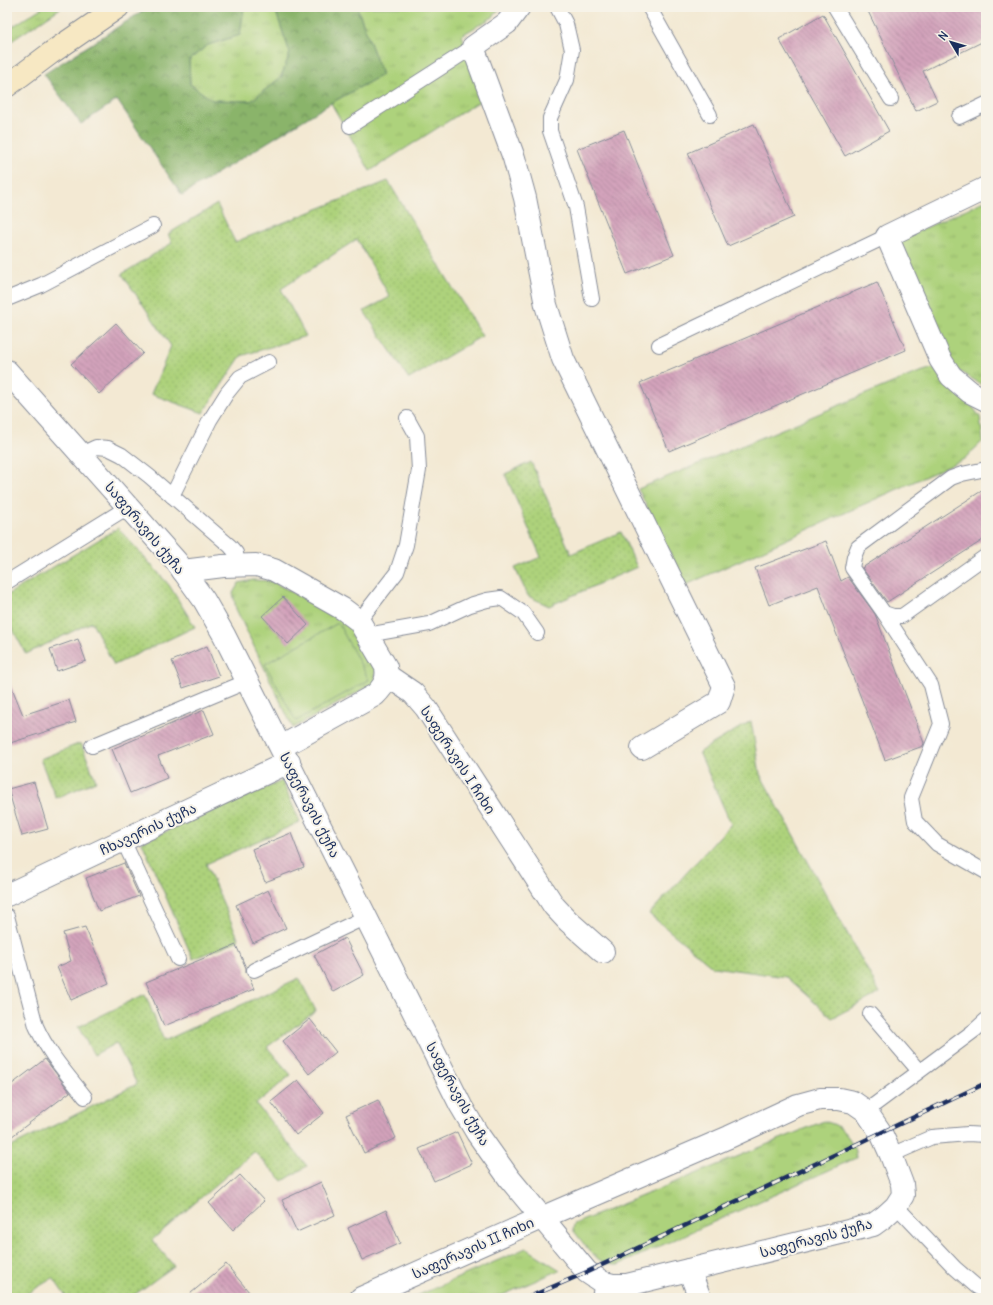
<svg xmlns="http://www.w3.org/2000/svg" width="993" height="1305" font-family="Delius,'Noto Sans Georgian',sans-serif">
<defs>
<pattern id="grass-tufts" width="24" height="20" patternUnits="userSpaceOnUse"><rect width="24" height="20" fill="#add27b"/><path d="M3 7l-1-3M5 7V3M7 7l1-3M15 17l-1-3M17 17v-4M19 17l1-3" fill="none" stroke="#94b56d"/></pattern>
<pattern id="forest-crowns" width="20" height="18" patternUnits="userSpaceOnUse"><rect width="20" height="18" fill="#8ab46b"/><path d="M2 6a3 3 0 1 1 6 0M12 15a3 3 0 1 1 6 0" fill="none" stroke="#70935b"/></pattern>
<pattern id="garden-dots" width="8" height="8" patternUnits="userSpaceOnUse"><rect width="8" height="8" fill="#add27b"/><path d="M2 2h.1M6 6h.1" fill="none" stroke="#94b56d" stroke-width="1.8" stroke-linecap="round"/></pattern>
<pattern id="building-back-hatch" width="6" height="6" patternUnits="userSpaceOnUse"><rect width="6" height="6" fill="#d3a3bb"/><path d="M-1 5l2 2M0 0l6 6M5-1l2 2" fill="none" stroke="#aa859b"/></pattern>
</defs>
<rect width="100%" height="100%" fill="#f7f3e8"/>
<filter id="ink" filterUnits="userSpaceOnUse"><feTurbulence type="fractalNoise" baseFrequency=".025" numOctaves="2"/><feDisplacementMap in="SourceGraphic" scale="8" xChannelSelector="R" yChannelSelector="G"/><feConvolveMatrix kernelMatrix="1 2 1 2 8 2 1 2 1" color-interpolation-filters="sRGB"/></filter>
<filter id="wash" filterUnits="userSpaceOnUse"><feTurbulence type="fractalNoise" baseFrequency=".012" numOctaves="4" result="noise"/><feDisplacementMap in="SourceGraphic" scale="16" xChannelSelector="R" yChannelSelector="G"/><feGaussianBlur stdDeviation="0.9" result="paint"/><feColorMatrix in="noise" values="0 0 0 0 0 0 0 0 0 0 0 0 0 0 0 0 0 1.4 0 .05"/><feComposite in="paint" operator="in"/></filter>
<g filter="url(#wash)">
<rect width="100%" height="100%" fill="#f3e9d3"/>
<g fill="url(#grass-tufts)" stroke="#64806c">
<polygon points="43,7 62,7 7,44 7,30"/>
<polygon points="244,7 276,7 275,9 290,53 281,77 251,101 212,100 190,84 189,60 208,45 240,35"/>
<polygon points="357,7 501,7 493,17 462,35 483,99 370,171 331,103 382,75"/>
<polygon points="986,200 986,387 959,371 947,358 899,240"/>
<polygon points="933,368 951,389 972,406 980,417 983,441 964,459 686,585 638,489 914,374"/>
<polygon points="253,580 271,581 345,620 377,660 375,683 293,728 236,609 233,593 239,583"/>
<path d="M824,1121C828,1123 833,1123 837,1126C846,1132 856,1146 856,1158L618,1265C596,1266 585,1244 573,1230L574,1224Z"/>
<polygon points="526,1248 560,1270 496,1298 412,1298"/>
</g>
<polygon fill="url(#forest-crowns)" stroke="#527264" points="149,7 244,7 240,35 208,45 189,60 190,84 212,100 251,101 281,77 290,53 275,9 276,7 357,7 382,75 331,103 182,195 117,100 81,124 44,74"/>
<g fill="url(#garden-dots)" stroke="#64806c">
<polygon points="388,181 482,336 409,379 364,311 390,297 357,239 281,289 306,336 241,356 203,413 151,394 171,346 122,274 172,243 168,234 217,204 235,242"/>
<polygon points="531,462 571,554 621,532 637,567 549,606 528,596 515,568 541,557 505,474"/>
<polygon points="118,528 147,560 169,585 195,627 114,665 92,622 26,654 7,619 7,595"/>
<polygon points="751,721 760,774 880,993 832,1018 786,977 713,967 649,914 731,824 699,752"/>
<polygon points="81,743 96,781 56,798 40,759"/>
<polygon points="282,781 300,822 206,864 239,940 193,959 142,842"/>
<polygon points="299,978 316,1011 267,1047 291,1075 256,1104 307,1166 283,1181 254,1152 152,1240 174,1266 130,1298 67,1298 53,1278 20,1298 7,1298 7,1149 137,1084 116,1043 94,1055 78,1027 145,994 164,1041"/>
</g>
<polygon fill="#add27b" stroke="#64806c" points="338,623 369,680 296,721 265,664"/>
<g id="blocks">
<g fill="url(#building-back-hatch)">
<polygon points="866,7 986,7 986,40 923,71 937,101 916,111"/>
<polygon points="823,14 889,131 845,156 779,39"/>
<polygon points="754,124 794,217 728,246 688,153"/>
<polygon points="624,130 674,255 627,274 577,149"/>
<polygon points="877,282 906,350 669,451 640,383"/>
<polygon points="116,323 143,353 99,394 71,364"/>
<polygon points="986,488 986,538 887,602 862,568"/>
<polygon points="826,541 841,581 848,577 875,614 924,743 923,746 885,760 818,586 769,605 755,568"/>
<polygon points="283,597 308,625 288,644 262,616"/>
<polygon points="78,639 86,661 57,671 50,649"/>
<polygon points="207,646 219,676 183,688 172,661"/>
<polygon points="7,678 8,678 23,715 69,700 76,722 7,744"/>
<polygon points="204,710 214,734 158,756 167,778 130,793 112,749"/>
<polygon points="34,782 48,829 22,836 8,789"/>
<polygon points="291,833 304,867 265,882 252,849"/>
<polygon points="124,863 139,896 99,911 86,878"/>
<polygon points="268,890 286,928 253,943 236,905"/>
<polygon points="85,927 109,983 71,1000 57,967 71,961 63,933"/>
<polygon points="345,938 364,975 333,992 314,955"/>
<polygon points="236,945 246,968 246,973 249,977 254,989 164,1026 146,982"/>
<polygon points="310,1019 336,1052 309,1074 283,1041"/>
<polygon points="45,1059 70,1092 7,1140 7,1088"/>
<polygon points="298,1080 324,1113 296,1135 271,1102"/>
<polygon points="378,1100 396,1138 364,1153 346,1115"/>
<polygon points="457,1132 472,1164 434,1181 419,1149"/>
<polygon points="240,1175 264,1201 233,1230 209,1203"/>
<polygon points="321,1182 335,1215 297,1232 282,1200"/>
<polygon points="386,1210 400,1243 362,1260 348,1228"/>
<polygon points="226,1264 254,1298 185,1298"/>
</g>
</g>
</g>
<g filter="url(#ink)">
<use href="#blocks" fill-opacity="0" stroke="#878c98" stroke-width="1"/>
<g fill="none" stroke-linecap="round" stroke-linejoin="round">
<g stroke="#878c98" stroke-width="16">
<g id="lane">
<polyline points="557,7 566,24 572,50 567,80 550,118 550,131 576,207 592,299"/>
<polyline points="649,7 710,115"/>
<polyline points="835,7 891,99"/>
<polyline points="959,117 986,104"/>
<polyline points="350,126 473,47"/>
<polyline points="7,299 41,285 153,226"/>
<polyline points="659,345 887,236"/>
<polyline points="81,454 96,447 108,448 122,455 149,476 230,546 236,553 237,566"/>
<polyline points="986,469 962,474 951,478 858,547 854,557 852,568 884,613 893,616 902,616 986,556"/>
<polyline points="172,496 210,420 227,393 240,377 269,362"/>
<polyline points="7,582 128,507"/>
<polyline points="884,613 931,685 941,724 911,798 915,821 937,844 986,872"/>
<polyline points="359,621 397,572 406,545 419,470 417,436 407,418"/>
<polyline points="367,635 429,624 470,605 487,600 501,598 523,613 537,633"/>
<polyline points="92,746 248,681"/>
<polyline points="123,840 178,959"/>
<path d="M7,916L36,1026C48,1053 67,1074 85,1097"/>
<polyline points="254,970 366,917"/>
<polyline points="870,1014 919,1071"/>
<polyline points="866,1111 975,1030 986,1020"/>
<polyline points="891,1155 932,1137 968,1134 986,1135"/>
<polyline points="896,1206 955,1268 977,1287 986,1292"/>
<polyline points="599,1298 602,1282"/>
</g>
</g>
<g stroke="#878c98" stroke-width="24">
<g id="street">
<polyline points="519,7 507,23 473,47 514,158 525,198 546,305 563,359 724,686 719,702 642,748"/>
<polyline points="986,188 887,236 940,359 951,376 970,392 986,400"/>
<polyline points="7,371 176,561 204,600 224,635 461,1106 477,1133 509,1178 587,1272 602,1282 613,1285 627,1285 873,1225 884,1217 896,1206 903,1195 902,1184 891,1155 881,1133 866,1111 853,1102 839,1099 820,1099 798,1105 729,1137 541,1218 361,1298"/>
<path d="M183,571L223,566L256,565L274,570L343,609L359,621L386,667C388,680 384,686 375,695L281,747"/>
<polyline points="388,676 413,693 426,708 554,906 568,921 603,952"/>
<polyline points="7,895 289,762"/>
<polyline points="689,1270 700,1298"/>
</g>
</g>
<g stroke="#878c98" stroke-width="24">
<polyline id="secondary" points="7,86 51,53 118,7"/>
</g>
<use href="#lane" stroke="#fff" stroke-width="14"/>
<use href="#street" stroke="#fff" stroke-width="22"/>
<use href="#secondary" stroke="#f7e8c3" stroke-width="22"/>
<g stroke="#1b2f5e" stroke-width="4.5">
<polyline id="rail" points="527,1298 587,1272 986,1083"/>
</g>
<use href="#rail" stroke="#f7f3e8" stroke-width="3" stroke-dasharray="9" stroke-linecap="butt"/>
</g>
</g>
<g text-anchor="middle" stroke-width="4" stroke-linejoin="round" paint-order="stroke">
<g font-size="14" fill="#1b2f5e" stroke="#f7f3e8">
<text transform="translate(145 528) rotate(50)" y="5">საფერავის ქუჩა</text>
<text transform="translate(458 760) rotate(57)" y="5">საფერავის I ჩიხი</text>
<text transform="translate(310 805) rotate(63)" y="5">საფერავის ქუჩა</text>
<text transform="translate(148 829) rotate(-25)" y="5">ჩხავერის ქუჩა</text>
<text transform="translate(458 1094) rotate(61)" y="5">საფერავის ქუჩა</text>
<text transform="translate(816 1238) rotate(-15)" y="5">საფერავის ქუჩა</text>
<text transform="translate(473 1248) rotate(-24)" y="5">საფერავის II ჩიხი</text>
</g>
</g>
<rect width="993" height="1305" fill="none" stroke="#f7f3e8" stroke-width="24"/>
<g transform="translate(951 42) rotate(308)" stroke="#f7f3e8" stroke-width="3" paint-order="stroke">
<path d="M0-3L7 15L0 10L-7 15Z" fill="#1b2f5e"/>
<text y="-6" font-size="11" font-weight="bold" text-anchor="middle" fill="#1b2f5e">N</text>
</g>
</svg>
